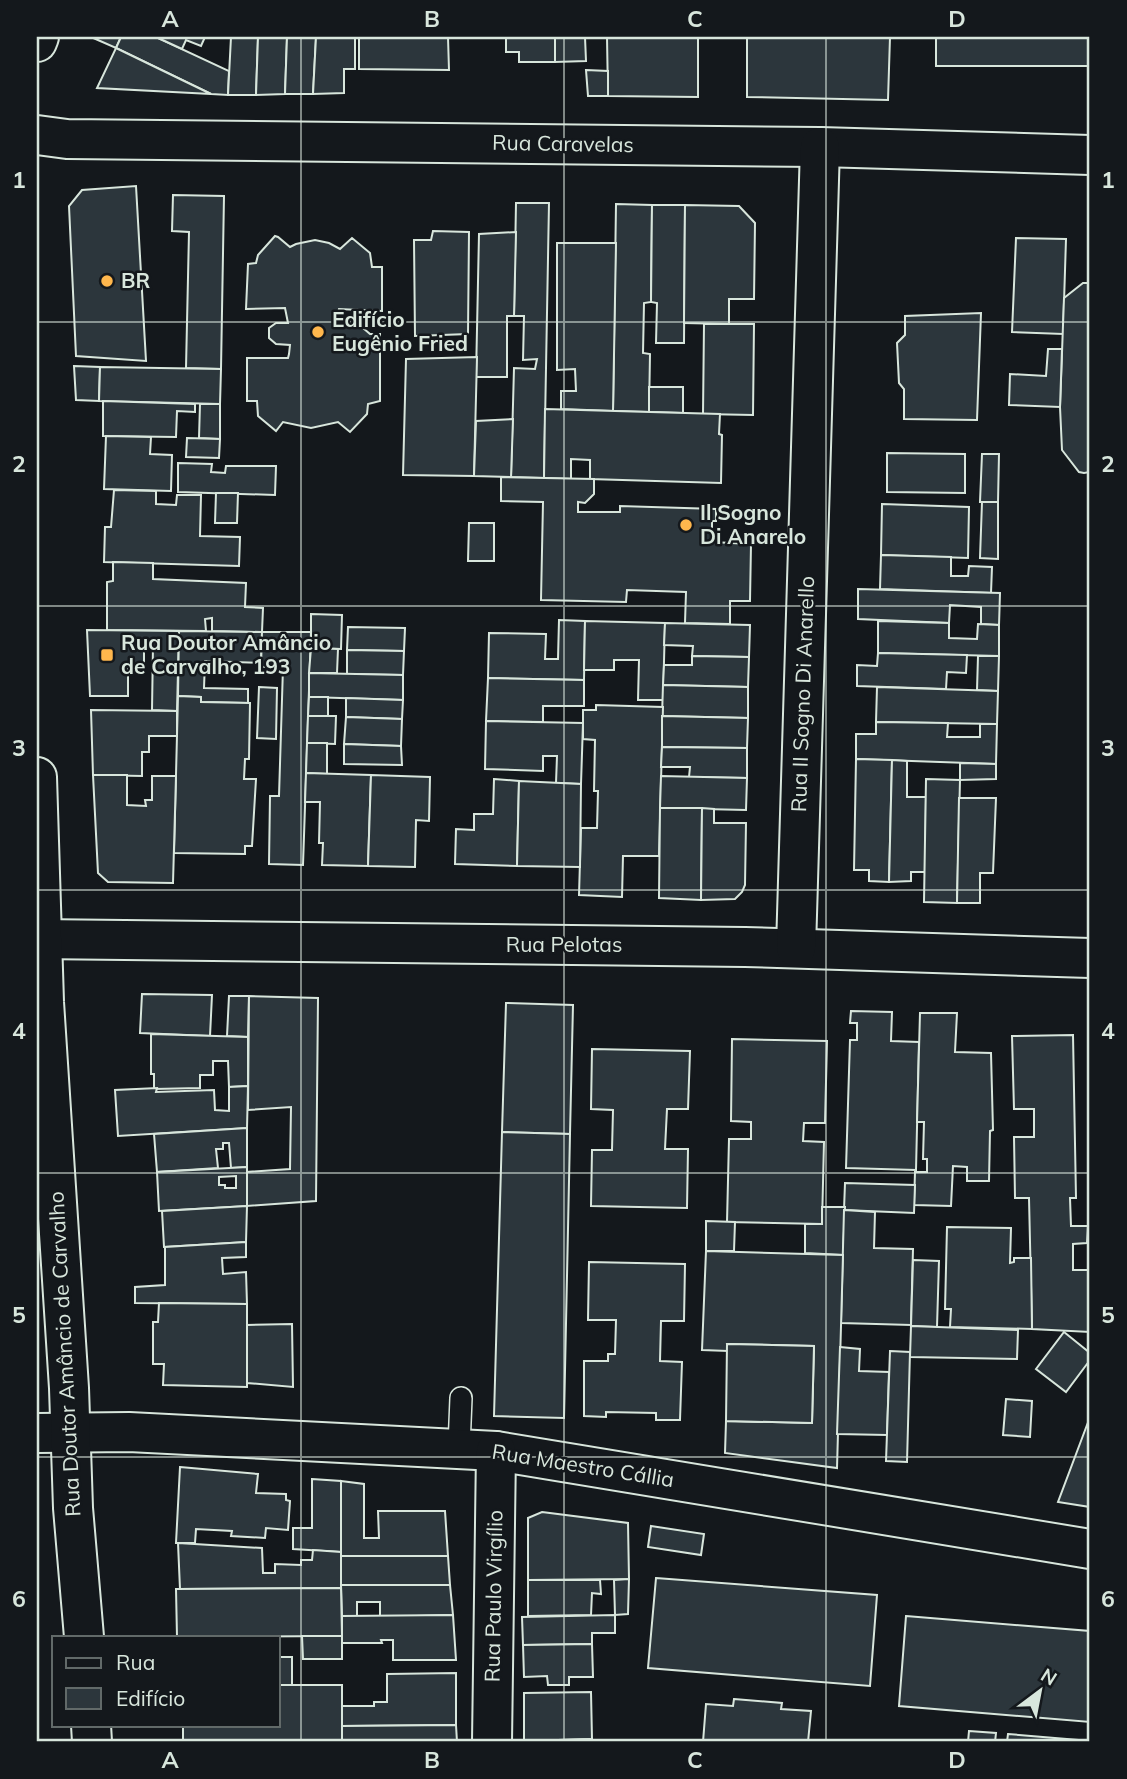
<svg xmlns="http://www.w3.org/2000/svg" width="1127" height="1779" font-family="Mulish,sans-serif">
<rect width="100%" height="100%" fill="#14181c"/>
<g fill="#2c363c" stroke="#d8e6dc" stroke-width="2" fill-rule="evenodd">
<polygon points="91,37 121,37 116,48"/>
<polygon points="121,37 156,37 229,71 228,95 211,94 116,48"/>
<polygon points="156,37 205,37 201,46 186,40 182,49"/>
<polygon points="231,37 258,37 256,95 228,95"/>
<polygon points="258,37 287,37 285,94 256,95"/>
<polygon points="287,37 316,37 313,94 285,94"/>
<polygon points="316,37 355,37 355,69 344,69 344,93 313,94"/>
<polygon points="359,37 448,37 449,70 359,69"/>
<polygon points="506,37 555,37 555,62 519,62 519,52 506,52"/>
<polygon points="555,37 585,37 586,61 555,62"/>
<polygon points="607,37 698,37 698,97 608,96"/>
<polygon points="747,37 890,37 888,100 747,97"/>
<rect x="936" y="37" width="154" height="29"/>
<polygon points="116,48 211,94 97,88"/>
<polygon points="586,70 608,71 608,96 588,96"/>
<polygon points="136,186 146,361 76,356 69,206 82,190"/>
<polygon points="173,195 224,196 221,369 186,368 189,232 172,231"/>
<polygon points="516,203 549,203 544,478 511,477 514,368 535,369 537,359 523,360 524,316 514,316"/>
<polygon points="616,204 652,205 651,302 644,303 643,353 650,354 649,412 613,411"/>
<polygon points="652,205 685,205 684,343 656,343 657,303 651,302"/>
<polygon points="685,205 739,206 755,223 754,299 729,299 729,324 684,323"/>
<polygon points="433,231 469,232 468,334 415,336 414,240 431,240"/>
<polygon points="516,232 514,316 507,316 507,377 476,377 479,234"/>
<polygon points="275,236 278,237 290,247 296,244 315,240 329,243 340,249 352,238 370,253 372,267 382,267 382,311 339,309 338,313 339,321 356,322 370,334 380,334 380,401 368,404 367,414 350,432 338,422 311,428 283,422 276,431 258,416 257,401 247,401 247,358 288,358 289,354 290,345 276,344 269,338 269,328 276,323 288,323 285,308 246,309 248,264 256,263 258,255"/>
<polygon points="1016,238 1066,239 1063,334 1012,332"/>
<polygon points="557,243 616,243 613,411 561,409 561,391 576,391 575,369 557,370"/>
<polygon points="1083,283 1090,283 1090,472 1084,473 1079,472 1062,450 1060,407 1064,298"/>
<polygon points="981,313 977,420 904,419 904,389 899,383 897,343 905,335 905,316"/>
<polygon points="704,324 754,324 753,415 703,414"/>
<polygon points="1048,349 1062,349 1060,407 1009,405 1010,374 1046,376"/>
<polygon points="477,357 474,476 403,475 406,359"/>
<polygon points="74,366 100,367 99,401 76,400"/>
<polygon points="100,367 221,369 220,404 99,401"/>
<polygon points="649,387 683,387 683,413 649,412"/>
<polygon points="103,401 195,404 195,412 177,411 176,437 103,436"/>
<polygon points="200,404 220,404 220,439 199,438"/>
<polygon points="545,409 720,414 719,434 722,435 721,483 590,479 590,460 571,459 571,479 544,478"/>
<polygon points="513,419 511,477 474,476 476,421"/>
<polygon points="106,436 151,437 150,454 172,455 171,491 104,489"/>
<polygon points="187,438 220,439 219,458 186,457"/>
<polygon points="887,453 965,454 965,493 887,492"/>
<polygon points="982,454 999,454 998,502 980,502"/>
<polygon points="178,463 212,464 211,472 225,473 226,466 276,466 275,495 178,492"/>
<polygon points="501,477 594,479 594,494 585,503 578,502 578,512 620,512 620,506 716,509 716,521 712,521 712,542 751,544 750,601 730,601 730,624 685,623 686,592 627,590 626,602 541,600 543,502 501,501"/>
<polygon points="114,490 156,491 156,504 176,505 177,495 201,495 200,536 240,537 239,566 104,562 105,527 111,527"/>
<polygon points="216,493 238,493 237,523 215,523"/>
<polygon points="982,502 998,502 998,559 980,558"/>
<polygon points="882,504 969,507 968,558 881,555"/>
<polygon points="469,523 494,523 494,561 468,561"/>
<polygon points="881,555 951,557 951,576 968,576 969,566 992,567 991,593 880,589"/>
<polygon points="113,562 153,563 153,579 246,583 245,607 263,608 262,632 212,631 212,618 205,619 206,631 107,630 107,582 113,581"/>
<polygon points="858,589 1000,593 999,625 981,624 981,607 950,605 949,623 858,619"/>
<polygon points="311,614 342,615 341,649 311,648"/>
<polygon points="559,620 585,621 584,680 488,678 489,633 546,634 545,659 558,659"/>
<polygon points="585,621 665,623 663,700 638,700 639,660 614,660 614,670 584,670"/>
<polygon points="878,621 949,623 949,638 977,639 978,624 999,625 999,656 878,653"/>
<polygon points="665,623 750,625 749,657 692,656 693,646 664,645"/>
<polygon points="348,627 405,628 404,651 347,650"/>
<polygon points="87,630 179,631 177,711 152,710 153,645 144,645 144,669 128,669 128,696 90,696"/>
<polygon points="179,631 262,632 261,663 205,661 204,688 248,689 248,703 201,702 201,697 178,696"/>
<polygon points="262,632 311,632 303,865 269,864 270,796 279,796 283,667 261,667"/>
<polygon points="311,648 338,649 337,673 309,673"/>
<polygon points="347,650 404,651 403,675 347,674"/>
<polygon points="878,653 967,655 966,673 947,672 946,689 857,686 857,665 877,666"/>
<polygon points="692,656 749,657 748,687 663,685 664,665 692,665"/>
<polygon points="978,656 999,656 998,691 977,690"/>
<polygon points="309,673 403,675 403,700 309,697"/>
<polygon points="488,678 584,680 584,706 543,706 543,722 486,721"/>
<polygon points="663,685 748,687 748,718 662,716"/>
<polygon points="259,687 277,688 276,739 257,738"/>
<polygon points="877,687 998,691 997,724 876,722"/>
<polygon points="178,696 201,697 201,702 250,703 249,759 245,759 244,779 256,779 252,846 245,846 245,854 174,853"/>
<polygon points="309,697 328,697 328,717 308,716"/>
<polygon points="346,698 403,700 402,719 346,717"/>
<polygon points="596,705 663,707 659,856 623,856 622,897 579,895 581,828 597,828 598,791 594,791 595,740 583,739 583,710 596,710"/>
<polygon points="91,710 177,711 177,736 149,736 149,752 142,752 142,776 93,775"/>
<polygon points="308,716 336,716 335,744 307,743"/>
<polygon points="662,716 748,718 747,748 662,747"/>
<polygon points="346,717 402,719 401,746 344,744"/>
<polygon points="486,721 583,723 581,784 556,783 557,756 543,756 543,771 485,769"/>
<polygon points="876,722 948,723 947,737 980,737 980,724 997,724 996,764 856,759 856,734 876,734"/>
<polygon points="307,743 327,743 327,774 306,773"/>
<polygon points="344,744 401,746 402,765 344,764"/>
<polygon points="662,747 747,748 747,778 689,777 690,767 661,767"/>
<polygon points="856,759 892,760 889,882 869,881 869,870 854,870"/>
<polygon points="892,760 907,761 907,797 926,797 925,872 911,872 911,881 889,882"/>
<polygon points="960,763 996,764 996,779 960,780"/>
<polygon points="306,773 371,775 368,866 322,865 323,843 319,843 320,802 305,802"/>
<polygon points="93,775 127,775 127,805 146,806 145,800 152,800 152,776 176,776 173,883 108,882 98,873"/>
<polygon points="371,775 430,777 429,821 416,820 415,867 368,866"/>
<polygon points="661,776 747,778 746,810 660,808"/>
<polygon points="494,779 519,781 517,866 455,864 456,829 474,830 474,814 493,814"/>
<polygon points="926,779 960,780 957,903 924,902"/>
<polygon points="519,781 581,784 580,867 517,866"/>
<polygon points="959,798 996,798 993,873 980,873 980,903 957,903"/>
<polygon points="660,808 702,808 701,900 659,898"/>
<polygon points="702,808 714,809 714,823 746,823 745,885 742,892 735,899 701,900"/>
<polygon points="142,994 212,995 210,1036 140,1033"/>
<polygon points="229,996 249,996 248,1037 227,1036"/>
<polygon points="249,996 318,998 316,1201 247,1206 247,1172 290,1169 291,1107 248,1110"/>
<polygon points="506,1003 573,1005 570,1134 502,1132"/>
<polygon points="851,1011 892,1012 891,1041 919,1042 916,1170 846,1168 850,1040 857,1040 857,1023 850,1023"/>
<polygon points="920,1013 957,1013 955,1052 991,1053 993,1130 990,1131 989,1181 967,1181 967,1167 953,1166 951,1206 914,1205 915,1172 927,1172 927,1159 923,1159 924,1122 917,1122"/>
<polygon points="151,1034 248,1037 248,1086 229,1087 228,1061 213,1061 213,1075 200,1075 200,1088 154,1089 154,1074 151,1074"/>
<polygon points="1073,1035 1076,1198 1070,1198 1071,1226 1088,1226 1087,1243 1073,1244 1073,1270 1090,1270 1090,1332 1032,1329 1029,1198 1015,1198 1014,1137 1034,1137 1034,1109 1014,1109 1012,1036"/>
<polygon points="732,1039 827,1041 825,1123 804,1123 803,1141 824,1142 822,1224 727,1222 729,1139 751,1139 751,1122 731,1121"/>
<polygon points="592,1049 690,1051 688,1109 667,1109 665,1149 688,1149 687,1208 591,1206 592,1150 612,1150 613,1110 591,1109"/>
<polygon points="248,1086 247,1128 118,1136 115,1090 157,1088 156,1092 214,1090 215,1110 229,1111 229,1087"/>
<polygon points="247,1128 247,1167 231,1168 229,1143 223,1143 223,1149 216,1149 218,1168 157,1172 154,1134"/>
<polygon points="502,1132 570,1134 564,1418 494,1416"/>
<path d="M247,1167V1206L159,1211L157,1172ZM236,1176V1188H225V1185H219V1177Z"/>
<polygon points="845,1183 915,1185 914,1213 844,1210"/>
<polygon points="247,1206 246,1242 164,1247 162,1211"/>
<polygon points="822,1207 845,1207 843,1255 805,1253 805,1224 822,1224"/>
<polygon points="844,1210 875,1212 874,1248 913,1249 911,1325 841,1323"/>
<polygon points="706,1221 735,1222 734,1251 706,1251"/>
<polygon points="947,1227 1011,1228 1010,1263 1014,1262 1014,1258 1031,1258 1032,1329 950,1327 951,1309 945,1309"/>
<polygon points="246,1242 246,1257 222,1258 223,1274 246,1272 247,1304 135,1303 135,1287 165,1285 165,1247"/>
<polygon points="706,1251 843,1255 837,1468 725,1453 726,1421 812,1423 814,1346 727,1344 728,1351 702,1350"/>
<polygon points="913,1260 939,1261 937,1327 911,1326"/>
<polygon points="589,1262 685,1264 684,1321 661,1321 660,1361 682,1362 680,1420 656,1420 656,1413 606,1412 606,1417 584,1416 584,1361 608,1361 608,1354 615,1354 616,1320 588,1320"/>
<polygon points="159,1303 247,1304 247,1387 163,1385 164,1364 153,1364 153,1322 158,1322"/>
<polygon points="292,1324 293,1387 247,1383 247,1325"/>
<polygon points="911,1326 1018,1330 1017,1359 910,1357"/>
<polygon points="1064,1332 1090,1353 1090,1360 1066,1392 1036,1369"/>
<polygon points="727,1344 814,1346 812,1423 726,1421"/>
<polygon points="840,1347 860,1349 859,1371 889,1372 887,1435 837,1434"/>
<polygon points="890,1351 910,1352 907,1462 886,1461"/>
<polygon points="1006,1399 1032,1401 1030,1437 1003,1435"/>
<polygon points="1090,1417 1090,1507 1058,1502"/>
<polygon points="180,1467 258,1474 256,1493 286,1494 286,1500 290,1501 288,1530 266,1528 265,1538 231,1536 232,1531 196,1529 195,1543 176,1543"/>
<polygon points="312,1479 341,1481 341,1552 293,1549 293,1528 312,1528"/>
<polygon points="341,1481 364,1484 364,1538 379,1538 378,1511 445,1511 448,1556 341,1556"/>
<polygon points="542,1512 628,1523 629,1579 528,1580 528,1518"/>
<polygon points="651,1526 704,1534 701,1555 648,1547"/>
<polygon points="178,1543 262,1548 263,1573 275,1573 275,1564 301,1565 301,1560 312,1560 313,1550 341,1552 341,1588 180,1589"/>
<polygon points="341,1556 448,1556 450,1585 341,1585"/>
<polygon points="656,1578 877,1595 870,1686 648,1668"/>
<polygon points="629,1579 628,1614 615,1615 614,1580"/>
<polygon points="528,1580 600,1580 601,1594 592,1593 591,1615 528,1616"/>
<polygon points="341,1585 450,1585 453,1615 380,1617 380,1602 357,1602 357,1617 342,1616"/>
<polygon points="341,1588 342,1636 177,1637 176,1589"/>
<polygon points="453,1615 456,1660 393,1660 393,1640 381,1640 382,1643 342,1643 342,1616"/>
<polygon points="615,1615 615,1633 592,1633 592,1644 523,1645 522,1617"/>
<polygon points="906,1616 1090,1631 1090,1722 899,1706"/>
<polygon points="302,1636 342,1636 342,1659 303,1659"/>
<polygon points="592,1644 593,1677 569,1677 569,1685 548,1685 547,1676 524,1677 523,1645"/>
<rect x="278" y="1657" width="14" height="28"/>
<polygon points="456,1673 456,1725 342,1726 342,1706 374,1706 374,1702 387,1702 387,1674"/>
<polygon points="278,1685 342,1685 342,1742 183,1742 183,1725 278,1725"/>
<polygon points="591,1692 592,1739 524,1741 524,1693"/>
<polygon points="734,1699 782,1703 781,1709 811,1711 808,1742 703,1742 706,1704 733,1706"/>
<polygon points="456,1725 457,1742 342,1742 342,1726"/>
<polygon points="969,1731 996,1733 995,1742 968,1742"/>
<polygon points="1008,1734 1090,1741 1090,1742 1007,1742"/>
<polygon points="592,1739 592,1742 524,1742 524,1741"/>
</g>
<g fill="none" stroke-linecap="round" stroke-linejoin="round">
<g stroke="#d8e6dc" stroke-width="24">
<polyline id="service" points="459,1447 461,1398"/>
</g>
<g stroke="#d8e6dc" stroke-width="42">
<g id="minor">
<polyline points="37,135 67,139 820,147 1090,155"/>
<polyline points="37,939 745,947 1090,958"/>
<polyline points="796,948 820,147"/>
<polyline points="37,1433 129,1432 496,1451 1090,1549"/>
<polyline points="492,1742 496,1451"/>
</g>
</g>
<g stroke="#d8e6dc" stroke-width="42">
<g id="tertiary">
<polyline points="37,42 39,37"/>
<polyline points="37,777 44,1002 69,1388 73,1508 84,1637"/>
<polyline points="91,1725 92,1742"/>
</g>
</g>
<use href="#service" stroke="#14181c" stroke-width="21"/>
<use href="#minor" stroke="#14181c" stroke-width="38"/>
<use href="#tertiary" stroke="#14181c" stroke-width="38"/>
</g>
<path fill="none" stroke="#d8e6dc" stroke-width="2" stroke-opacity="0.55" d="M301,37V1742M564,37V1742M826,37V1742M37,322H1090M37,606H1090M37,890H1090M37,1173H1090M37,1457H1090"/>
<g fill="#ffb74d" stroke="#14181c" stroke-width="2.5">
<circle cx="107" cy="281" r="7"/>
<circle cx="318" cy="332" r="7"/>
<circle cx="686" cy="525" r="7"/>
<rect x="100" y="648" width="14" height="14" rx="3.5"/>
</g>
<g text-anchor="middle" stroke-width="5" stroke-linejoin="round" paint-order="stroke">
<g font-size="21" fill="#d8e6dc" stroke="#14181c">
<text transform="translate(563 144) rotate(1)" y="7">Rua Caravelas</text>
<text transform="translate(803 694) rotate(-88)" y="7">Rua II Sogno Di Anarello</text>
<text x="564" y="952">Rua Pelotas</text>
<text transform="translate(65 1354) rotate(-93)" y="7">Rua Doutor Amâncio de Carvalho</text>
<text transform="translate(583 1466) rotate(9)" y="7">Rua Maestro Cállia</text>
<text transform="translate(494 1596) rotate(-89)" y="7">Rua Paulo Virgílio</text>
</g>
<g font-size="21" font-weight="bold" fill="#d8e6dc" stroke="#14181c" text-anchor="start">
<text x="121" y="288">BR</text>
<text x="332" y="327">Edifício<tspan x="332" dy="24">Eugênio Fried</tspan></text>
<text x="700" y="520">Il Sogno<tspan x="700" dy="24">Di Anarelo</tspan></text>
<text x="121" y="650">Rua Doutor Amâncio<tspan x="121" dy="24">de Carvalho, 193</tspan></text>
</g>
</g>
<rect width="1127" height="1779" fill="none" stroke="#14181c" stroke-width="77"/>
<rect x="52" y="1636" width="228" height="91" fill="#14181c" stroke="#626a69" stroke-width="2"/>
<rect x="66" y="1658" width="35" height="10" fill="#14181c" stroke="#626a69" stroke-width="2"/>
<text x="116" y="1670" font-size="21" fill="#d8e6dc">Rua</text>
<rect x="66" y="1688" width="35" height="21" fill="#2c363c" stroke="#626a69" stroke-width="2"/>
<text x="116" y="1706" font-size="21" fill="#d8e6dc">Edifício</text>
<g transform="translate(1040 1691) rotate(32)" stroke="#14181c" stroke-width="5" paint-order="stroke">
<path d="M0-5L12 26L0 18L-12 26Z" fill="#d8e6dc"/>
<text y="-10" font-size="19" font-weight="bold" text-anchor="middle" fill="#d8e6dc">N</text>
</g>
<rect x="38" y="38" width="1050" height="1702" fill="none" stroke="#d8e6dc" stroke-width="2.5"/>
<g font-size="23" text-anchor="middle" font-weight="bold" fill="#d8e6dc">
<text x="170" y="27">A</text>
<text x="432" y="27">B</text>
<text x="695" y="27">C</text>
<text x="957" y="27">D</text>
<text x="19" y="188">1</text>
<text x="1108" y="188">1</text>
<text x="19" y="472">2</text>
<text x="1108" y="472">2</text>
<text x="19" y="756">3</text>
<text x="1108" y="756">3</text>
<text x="19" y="1039">4</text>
<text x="1108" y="1039">4</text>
<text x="19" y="1323">5</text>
<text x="1108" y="1323">5</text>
<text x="19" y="1607">6</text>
<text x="1108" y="1607">6</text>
<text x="170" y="1768">A</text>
<text x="432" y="1768">B</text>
<text x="695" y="1768">C</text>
<text x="957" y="1768">D</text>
</g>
</svg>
